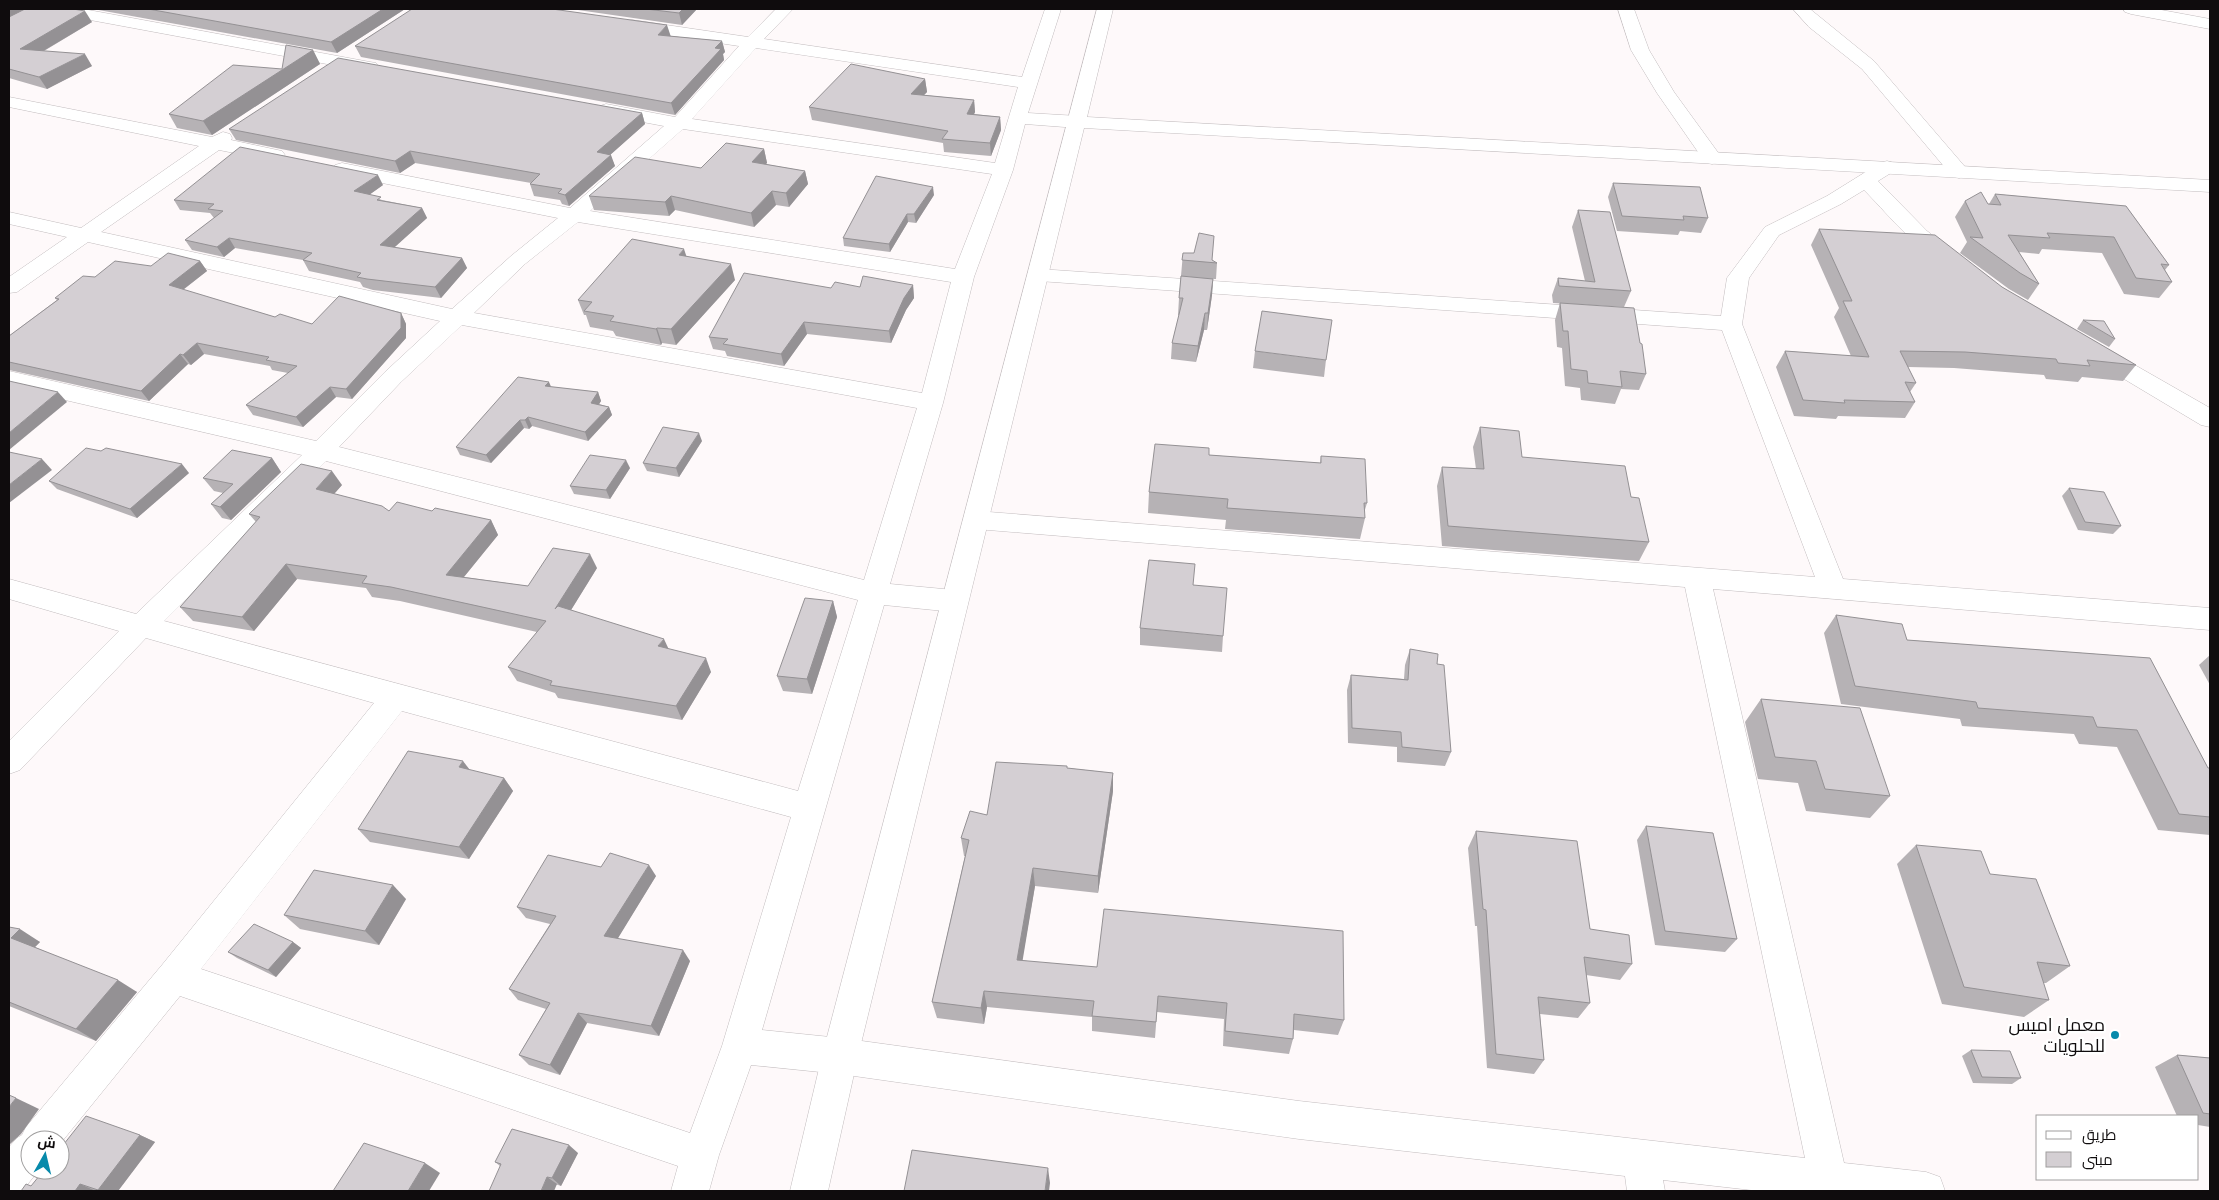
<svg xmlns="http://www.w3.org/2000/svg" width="2219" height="1200" font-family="'Open Sans',Cairo,sans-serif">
<rect width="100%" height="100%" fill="#fef9fa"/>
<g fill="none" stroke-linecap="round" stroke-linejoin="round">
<g stroke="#c2bcbe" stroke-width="1">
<g id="street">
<polygon points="50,9 83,9 370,62 376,63 379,67 376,71 370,72 58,14 52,12"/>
<path d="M776,9H793L764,39L1022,77L1045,9H1061L1028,113L1078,116L1085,118L1087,122L1085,126L1078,128L1025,124L1013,170L974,277L943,403L890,584L954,590L964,594L968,601L964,608L954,612L884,605L762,1030L840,1038L1299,1101L1805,1158L1685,587L976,529L967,527L963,520L967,513L976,511L1815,577L1722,330L1039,281L1031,280L1028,275L1031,270L1039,269L1721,316L1727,278L1765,227L1827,196L1880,163L1887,161L1894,163L1897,167L1894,171L1878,181L1927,231L1954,252L1958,256L1954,260C1949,262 1944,263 1939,260C1915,248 1884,210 1864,190L1841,204L1779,235L1749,278L1742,324L1843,579L2210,608V630L1713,589L1844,1163L1926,1172L1940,1177L1945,1191H1760L1663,1180L1665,1191H1627L1625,1176L1299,1139L840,1074L751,1065L719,1155L709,1191H671L678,1166L180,996L60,1144V1140H30V1170H39L23,1190L9,1191V1147L17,1138L22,1135L26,1127L162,965L374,703L146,638L20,770L9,774V741L119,631L9,599V579L136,614L302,455L9,387V371L316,441L385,372L440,321L88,242L17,292L9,293V277L67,237L9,224V212L81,228L199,146L9,107V97L212,137L223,132L230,134L232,138L231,140L282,151L285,155L282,159L275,161L219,150L101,232L452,309L511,256L558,218L342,175L335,173L332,169L335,165L342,163L570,208L664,126L600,114L597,110L600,106L606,104L675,117L739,46L632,30L626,29L624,25L626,21L632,20L748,37ZM756,48L1018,87L995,163L692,119ZM683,129L992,174L955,269L590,211ZM578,222L951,282L922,393L474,313L525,264ZM462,325L917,408L864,580L339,447L401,382ZM326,461L858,600L798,791L164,621ZM402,711L791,817L722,1046L690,1133L201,969Z"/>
<polygon points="1618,9 1634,9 1649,50 1674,92 1722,158 1719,162 1712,164 1705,162 1657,93 1631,50"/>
<polygon points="1793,9 1810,9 1874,61 1966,168 1969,172 1966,176 1959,178 1952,176 1862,69 1809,27"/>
<polygon points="2123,9 2156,9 2210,19 2210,29 2131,14 2125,12"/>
<polygon points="2097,346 2105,348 2210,408 2210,427 2201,425 2089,358 2086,353 2089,348"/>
</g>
</g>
<g stroke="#c2bcbe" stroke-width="1">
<polygon id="secondary" points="1097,9 1113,9 1087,117 2210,180 2210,192 1084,128 858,1056 828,1191 790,1191 822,1056"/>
</g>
<use href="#street" fill="#fff" fill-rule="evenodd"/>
<use href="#secondary" fill="#fff" fill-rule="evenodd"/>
</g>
<g fill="#b6b2b5">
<polygon points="9,9 92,22 44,51 92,66 47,89 9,78"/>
<polygon points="93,9 405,9 337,53"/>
<polygon points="571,9 697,9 682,25"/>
<polygon points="670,36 722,41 725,52 723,54 724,60 675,115 361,57 355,46"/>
<polygon points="313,50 320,64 212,135 177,128 169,114 282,69"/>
<polygon points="925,79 927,92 924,95 974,100 975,112 974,114 1000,117 1001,130 991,156 944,152 943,143 812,120 809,107"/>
<polygon points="642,113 645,124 610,155 615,166 569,206 562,204 560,200 534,196 530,184 531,183 415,163 400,173 236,140 229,129"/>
<polygon points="764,149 767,163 765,164 805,171 808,184 789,207 776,205 754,227 675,210 669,216 594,210 589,196 701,168"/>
<polygon points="1613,183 1708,218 1701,233 1680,231 1678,235 1617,231 1608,197"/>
<polygon points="383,185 369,195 382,200 422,208 427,218 394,247 462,258 467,268 441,298 373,290 363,287 360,282 309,271 303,260 235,248 224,257 192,250 185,240 214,218 210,213 180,210 174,200"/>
<polygon points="1995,194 2126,206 2169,265 2165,270 2172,282 2159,298 2124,294 2102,253 2042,249 2039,254 2019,252 2039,284 2028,300 2009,289 1960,253 1967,242 1955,217 1965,201 1989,204"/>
<polygon points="934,195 916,223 908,222 890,252 844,246 843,238"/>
<polygon points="1578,210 1631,291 1624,307 1553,303 1552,295 1558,278 1585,281 1572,227"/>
<polygon points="1819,229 2002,287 2136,365 2123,381 2082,377 2078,382 2046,379 2044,375 1954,368 1908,367 1916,383 1910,392 1915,402 1905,418 1838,416 1836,419 1794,416 1776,367 1785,351 1851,356 1834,317 1839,308 1811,245"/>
<polygon points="1183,253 1212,260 1217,263 1216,279 1213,279 1212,295 1207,330 1204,330 1196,362 1171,359 1172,343 1179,315 1178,315 1179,298 1181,276"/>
<polygon points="686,256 735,280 676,345 662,343 661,345 616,336 613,331 590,327 586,315 584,315 578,300"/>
<polygon points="200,261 207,271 183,290 275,317 312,324 401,313 406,324 406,338 352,399 336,397 303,427 253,415 246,405 288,373 272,370 270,366 204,354 191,365 188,364 149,401 9,370 9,336 57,300 55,298 95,277 151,266"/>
<polygon points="913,285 914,298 906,310 891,343 807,334 784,366 727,356 725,351 713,349 709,337 831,288"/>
<polygon points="1560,303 1640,343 1646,374 1639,390 1621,389 1615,404 1581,400 1580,388 1565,386 1562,348 1557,347 1555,320"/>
<polygon points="2083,320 2115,339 2109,347 2077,329"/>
<polygon points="1255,351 1326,360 1324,377 1253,368"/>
<polygon points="551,387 598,392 601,401 599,404 609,407 612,415 588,441 532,426 529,429 524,428 491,463 460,455 456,447"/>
<polygon points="1480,427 1522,457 1631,497 1649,542 1639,561 1442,546 1437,486 1442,467 1476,469 1473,447"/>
<polygon points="702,441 679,477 647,471 643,463"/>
<polygon points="1209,455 1320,463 1321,456 1367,503 1364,513 1365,518 1360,539 1225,529 1226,520 1148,513 1149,492"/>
<polygon points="272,458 281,472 231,520 222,518 211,504 223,493 214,491 203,478"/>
<polygon points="630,468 610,499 574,494 570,486"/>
<polygon points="189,473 137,518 57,489 49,481"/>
<polygon points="342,485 334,494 389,511 432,511 491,520 498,535 464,577 528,586 597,568 571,610 668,649 711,672 682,720 558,698 555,693 517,681 508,667 537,632 400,601 372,597 366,588 297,579 254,631 193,621 180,607 256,522 249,514"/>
<polygon points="2069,488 2121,526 2113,534 2078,530 2062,496"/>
<polygon points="833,601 837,617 812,694 783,691 777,676"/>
<polygon points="1836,615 1907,640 2150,658 2208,768 2210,768 2210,835 2158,830 2117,747 2079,744 2074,734 1962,726 1960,719 1841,704 1824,633"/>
<polygon points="1140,628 1223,636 1222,652 1140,645"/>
<polygon points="1410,649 1437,664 1451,752 1445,766 1397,762 1397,747 1348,743 1347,690 1351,675 1404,679 1405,665"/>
<polygon points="2210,655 2210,685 2199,665"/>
<polygon points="1761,699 1890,796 1870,818 1806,811 1798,783 1758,779 1745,722"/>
<polygon points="1067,768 1113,773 1113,791 1098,893 1035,886 1022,960 1344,1020 1338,1035 1294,1030 1293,1039 1289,1054 1223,1046 1224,1019 1157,1012 1155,1038 1092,1031 1092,1017 987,1007 984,1024 937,1018 932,1002 965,856 964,856 961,838 987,815"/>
<polygon points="504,778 513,791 469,859 370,842 358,829"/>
<polygon points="1646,826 1737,939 1725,952 1655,945 1637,840"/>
<polygon points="1476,831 1590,929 1632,964 1620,980 1586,975 1590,1003 1578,1018 1540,1014 1544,1060 1534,1074 1487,1068 1477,926 1475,926 1468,848"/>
<polygon points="1916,845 1990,874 2070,966 2046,983 2043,983 2049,1000 2024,1017 1942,1004 1897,864"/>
<polygon points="601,867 656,876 617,939 690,961 659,1036 587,1023 560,1075 529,1065 519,1055 546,1009 518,1000 509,989 550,924 526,918 517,907"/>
<polygon points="406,899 379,945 300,929 284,915"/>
<polygon points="9,927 40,942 35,947 137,992 96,1041 9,1006"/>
<polygon points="293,942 301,948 276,977 237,958 228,952"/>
<polygon points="1971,1050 2021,1078 2012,1084 1973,1083 1962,1056"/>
<polygon points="2177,1055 2210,1058 2210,1127 2198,1125 2198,1116 2177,1116 2155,1067"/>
<polygon points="140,1135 155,1142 118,1191 21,1191"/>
<polygon points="578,1153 561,1186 500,1166 495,1162"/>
</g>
<g fill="#949194">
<polygon points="9,9 26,9 9,18"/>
<polygon points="383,9 405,9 337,53 331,42"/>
<polygon points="683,9 697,9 682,25 679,13"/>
<polygon points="85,11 92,22 28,60 20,49"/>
<polygon points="667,25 671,37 658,35"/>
<polygon points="722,41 725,52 723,54 724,60 675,115 671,103 715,48"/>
<polygon points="313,50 320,64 212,135 203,121"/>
<polygon points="85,54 92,66 47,89 39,77"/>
<polygon points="925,79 927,92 913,106 911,94"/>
<polygon points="974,100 975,112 968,127 967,114"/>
<polygon points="642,113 645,124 601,163 597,152"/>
<polygon points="1000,117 1001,130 991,156 990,143"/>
<polygon points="764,149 767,163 755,176 752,162"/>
<polygon points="410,151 415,163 400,173 395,161"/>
<polygon points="611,155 615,166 569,206 565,195"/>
<polygon points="805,171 808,184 789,207 786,193"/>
<polygon points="378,175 383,185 359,202 354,191"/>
<polygon points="933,187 934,195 916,223 914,214"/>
<polygon points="772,191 776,205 754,227 751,213"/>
<polygon points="671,196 675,210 669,216 665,202"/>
<polygon points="422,208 427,218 385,256 380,245"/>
<polygon points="907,214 908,222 890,252 889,244"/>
<polygon points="229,238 235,248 224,257 217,247"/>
<polygon points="684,249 689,264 679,255"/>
<polygon points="462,258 467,268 441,298 435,287"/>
<polygon points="200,261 207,271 176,295 169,285"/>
<polygon points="731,264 735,280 676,345 671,329"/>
<polygon points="1213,279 1212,295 1207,330 1208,313"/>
<polygon points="913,285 914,298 906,310 891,343 889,331 904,298"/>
<polygon points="401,313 406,324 406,338 352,399 346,389"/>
<polygon points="1205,313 1204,330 1196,362 1198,346"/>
<polygon points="804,322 807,334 784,366 781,354"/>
<polygon points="657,328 662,343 661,345 656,329"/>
<polygon points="197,343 204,354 191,365 183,355"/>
<polygon points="180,354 188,364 149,401 141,391"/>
<polygon points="549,382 553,391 545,386"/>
<polygon points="330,387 336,397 303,427 296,417"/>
<polygon points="58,392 67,402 9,450 9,433"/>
<polygon points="598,392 601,401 595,411 591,403"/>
<polygon points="609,407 612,415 588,441 585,432"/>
<polygon points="528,417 532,426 529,429 525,420"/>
<polygon points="520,420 524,428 491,463 486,455"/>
<polygon points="699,433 702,441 679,477 676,468"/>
<polygon points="272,458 281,472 231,520 220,507"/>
<polygon points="42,459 52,470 9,503 9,485"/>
<polygon points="626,460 630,468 610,499 606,490"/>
<polygon points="182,464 189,473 137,518 130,509"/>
<polygon points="332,471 342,485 326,503 316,489"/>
<polygon points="491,520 498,535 454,589 446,575"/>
<polygon points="590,554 597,568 563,623 555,609"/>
<polygon points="286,564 297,579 254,631 242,617"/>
<polygon points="833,601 837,617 812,694 807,679"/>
<polygon points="664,639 670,652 658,646"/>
<polygon points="706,658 711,672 682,720 676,706"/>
<polygon points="463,761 473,774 459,767"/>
<polygon points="1113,773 1113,791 1098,893 1098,876"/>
<polygon points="504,778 513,791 469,859 459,847"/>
<polygon points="649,865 656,876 612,948 604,936"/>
<polygon points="1033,868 1035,886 1020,976 1017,960"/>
<polygon points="393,885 406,899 379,945 365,931"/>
<polygon points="20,929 40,942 31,951 11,938"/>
<polygon points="293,942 301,948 276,977 268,970"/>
<polygon points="683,950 690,961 659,1036 651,1026"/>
<polygon points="118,980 137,992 96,1041 76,1029"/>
<polygon points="984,991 987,1007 984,1024 981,1008"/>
<polygon points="578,1013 587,1023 560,1075 550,1065"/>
<polygon points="16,1098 39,1109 21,1134 9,1145 9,1107"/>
<polygon points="140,1135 155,1142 118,1191 100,1191 98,1190"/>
<polygon points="569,1145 578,1153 561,1186 552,1178"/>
<polygon points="425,1163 440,1173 429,1191 408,1191"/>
<polygon points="1048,1168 1050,1183 1049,1191 1045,1191"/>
<polygon points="547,1177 557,1184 554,1191 541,1191"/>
<polygon points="80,1184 96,1191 75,1191"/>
</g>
<g fill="#d4cfd3" stroke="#949194">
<polygon points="25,9 73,9 85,11 20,49 85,54 39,77 9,69 9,17"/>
<polygon points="148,9 383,9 331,42"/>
<polygon points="412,9 552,9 667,25 658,35 722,41 715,48 721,49 671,103 355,46"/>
<polygon points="646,9 683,9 679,13"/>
<polygon points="286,45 313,50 203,121 169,114 233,65 282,69"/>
<polygon points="338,58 642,113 597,152 611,155 565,195 558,193 562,189 530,184 540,174 410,151 395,161 229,129"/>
<polygon points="851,64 925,79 911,94 974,100 967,114 1000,117 990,143 942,139 948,131 809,107"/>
<polygon points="726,143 764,149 752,162 805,171 786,193 772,191 751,213 671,196 665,202 589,196 635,157 701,168"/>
<polygon points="240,147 378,175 354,191 381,197 377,200 422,208 380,245 462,258 435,287 367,279 357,277 361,273 303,260 312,253 229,238 217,247 185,240 223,211 208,209 214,204 174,200"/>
<polygon points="876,176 933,187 914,214 907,214 889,244 843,238"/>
<polygon points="1613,183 1700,187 1708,218 1683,216 1684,220 1622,216"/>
<polygon points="1981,192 1988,204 2001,205 1995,194 2126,206 2169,265 2161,264 2172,282 2136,278 2114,237 2047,233 2050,238 2008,235 2039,284 2020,273 1970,237 1983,238 1965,201"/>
<polygon points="1578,210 1610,212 1631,291 1559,286 1558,278 1595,282"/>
<polygon points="1819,229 1935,235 2002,287 2136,365 2087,360 2090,366 2058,363 2056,359 1965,352 1900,351 1916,383 1905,382 1915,402 1844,400 1845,403 1803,400 1785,351 1869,357 1843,301 1852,301"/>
<polygon points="1199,233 1214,236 1212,260 1217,263 1182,260 1183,253 1194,253"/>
<polygon points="632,239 684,249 679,255 731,264 671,329 657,328 656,329 610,321 614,316 584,311 592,302 578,300"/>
<polygon points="168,253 200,261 169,285 275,317 280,314 312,324 339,296 401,313 401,328 346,389 330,387 296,417 246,405 297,366 266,360 269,357 197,343 183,355 180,354 141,391 9,362 9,336 59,299 55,298 83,276 95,277 115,261 151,266"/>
<polygon points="744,273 831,288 835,282 860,287 863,276 913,285 904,298 889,331 804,322 781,354 723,344 728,339 709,337"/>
<polygon points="1181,276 1213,279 1208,313 1205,313 1198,346 1172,343 1183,298 1179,298"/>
<polygon points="1560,303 1634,308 1640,343 1642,344 1646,374 1620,371 1622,387 1588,383 1587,371 1571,369 1568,331 1563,331"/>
<polygon points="1262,311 1332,320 1326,360 1255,351"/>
<polygon points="2083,320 2104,321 2115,339"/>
<polygon points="518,377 549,382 545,386 598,392 591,403 609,407 585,432 528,417 525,420 520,420 486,455 456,447"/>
<polygon points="9,381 58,392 9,433"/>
<polygon points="663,427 699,433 676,468 643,463"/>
<polygon points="1480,427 1519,431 1522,457 1625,466 1631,497 1639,498 1649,542 1448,526 1442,467 1484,469"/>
<polygon points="1155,444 1209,448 1209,455 1321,463 1321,456 1365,459 1367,503 1364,503 1365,518 1227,508 1228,499 1149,492"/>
<polygon points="86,448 101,451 106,448 182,464 130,509 49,481"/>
<polygon points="232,450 272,458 220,507 211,504 233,484 203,478"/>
<polygon points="9,452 42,459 9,485"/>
<polygon points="590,455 626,460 606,490 570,486"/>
<polygon points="301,464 332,471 316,489 382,506 389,511 397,502 432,511 435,508 491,520 446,575 528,586 553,548 590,554 555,609 558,606 664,639 658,646 706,658 676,706 550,685 552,681 508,667 546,621 391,587 362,583 367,576 286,564 242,617 180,607 260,517 249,514"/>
<polygon points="2069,488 2104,492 2121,526 2085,522"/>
<polygon points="1149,560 1195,564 1193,585 1227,588 1223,636 1140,628"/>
<polygon points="805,598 833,601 807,679 777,676"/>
<polygon points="1836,615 1902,624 1907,640 2150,658 2208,768 2210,768 2210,817 2179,814 2137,730 2097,727 2093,717 1978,708 1976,702 1855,686"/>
<polygon points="1410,649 1438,654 1437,664 1444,665 1451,752 1402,747 1401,732 1352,728 1351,675 1408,680"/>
<polygon points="1761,699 1860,708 1890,796 1825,789 1816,761 1775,757"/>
<polygon points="408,751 463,761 459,767 504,778 459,847 358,829"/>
<polygon points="996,762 1067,766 1067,768 1113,773 1098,876 1033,868 1017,960 1097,967 1104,909 1343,931 1344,1020 1294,1014 1293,1039 1225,1031 1227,1003 1158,996 1156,1022 1092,1016 1094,1001 984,991 981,1008 932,1002 969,840 961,838 970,811 987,815"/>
<polygon points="1646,826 1713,833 1737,939 1665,931"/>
<polygon points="1476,831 1577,841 1590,929 1629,935 1632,964 1584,957 1590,1003 1538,997 1544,1060 1496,1054 1486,910 1483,909"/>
<polygon points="1916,845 1981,851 1990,874 2036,879 2070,966 2037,962 2049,1000 1964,987"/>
<polygon points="610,853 649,865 604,936 683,950 651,1026 578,1013 550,1065 519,1055 550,1003 509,989 556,916 517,907 548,855 601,867"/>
<polygon points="314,870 393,885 365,931 284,915"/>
<polygon points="254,924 293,942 268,970 228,952"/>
<polygon points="9,927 20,929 11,938 118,980 76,1029 9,1002"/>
<polygon points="1971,1050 2010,1051 2021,1078 1982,1077"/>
<polygon points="2177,1055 2210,1058 2210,1114 2203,1113"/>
<polygon points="9,1095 16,1098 9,1107"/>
<polygon points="86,1116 140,1135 98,1190 80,1184 75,1191 21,1191 26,1184 31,1186 44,1170 60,1170 60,1149"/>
<polygon points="512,1129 569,1145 552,1178 547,1177 541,1191 489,1191 501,1164 495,1162"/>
<polygon points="364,1143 425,1163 408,1191 333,1191"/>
<polygon points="912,1150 1048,1168 1045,1191 904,1191"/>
</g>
<circle fill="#078aab" stroke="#fff" stroke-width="2" cx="2115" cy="1035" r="5"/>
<g text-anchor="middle" stroke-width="4.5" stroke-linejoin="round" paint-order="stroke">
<g font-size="18" fill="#0f0c0d" stroke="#fff" text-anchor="end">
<text x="2105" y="1031">معمل اميس<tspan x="2105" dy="21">للحلويات</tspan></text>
</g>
</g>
<rect width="2219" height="1200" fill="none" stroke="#0f0c0d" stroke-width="20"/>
<rect x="2036" y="1115" width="162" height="65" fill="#ffffff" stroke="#9f9e9e"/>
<rect x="2046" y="1131" width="25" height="8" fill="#ffffff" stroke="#9f9e9e"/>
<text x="2082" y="1140" font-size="15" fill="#0f0c0d">طريق</text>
<rect x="2046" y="1152" width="25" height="15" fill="#d4cfd3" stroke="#9f9e9e"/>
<text x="2082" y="1165" font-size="15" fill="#0f0c0d">مبنى</text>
<g transform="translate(45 1155) rotate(8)"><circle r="24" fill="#ffffff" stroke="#9f9e9e"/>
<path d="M0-4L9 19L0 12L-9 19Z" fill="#078aab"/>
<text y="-8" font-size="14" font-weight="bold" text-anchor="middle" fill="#0f0c0d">ش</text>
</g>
</svg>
